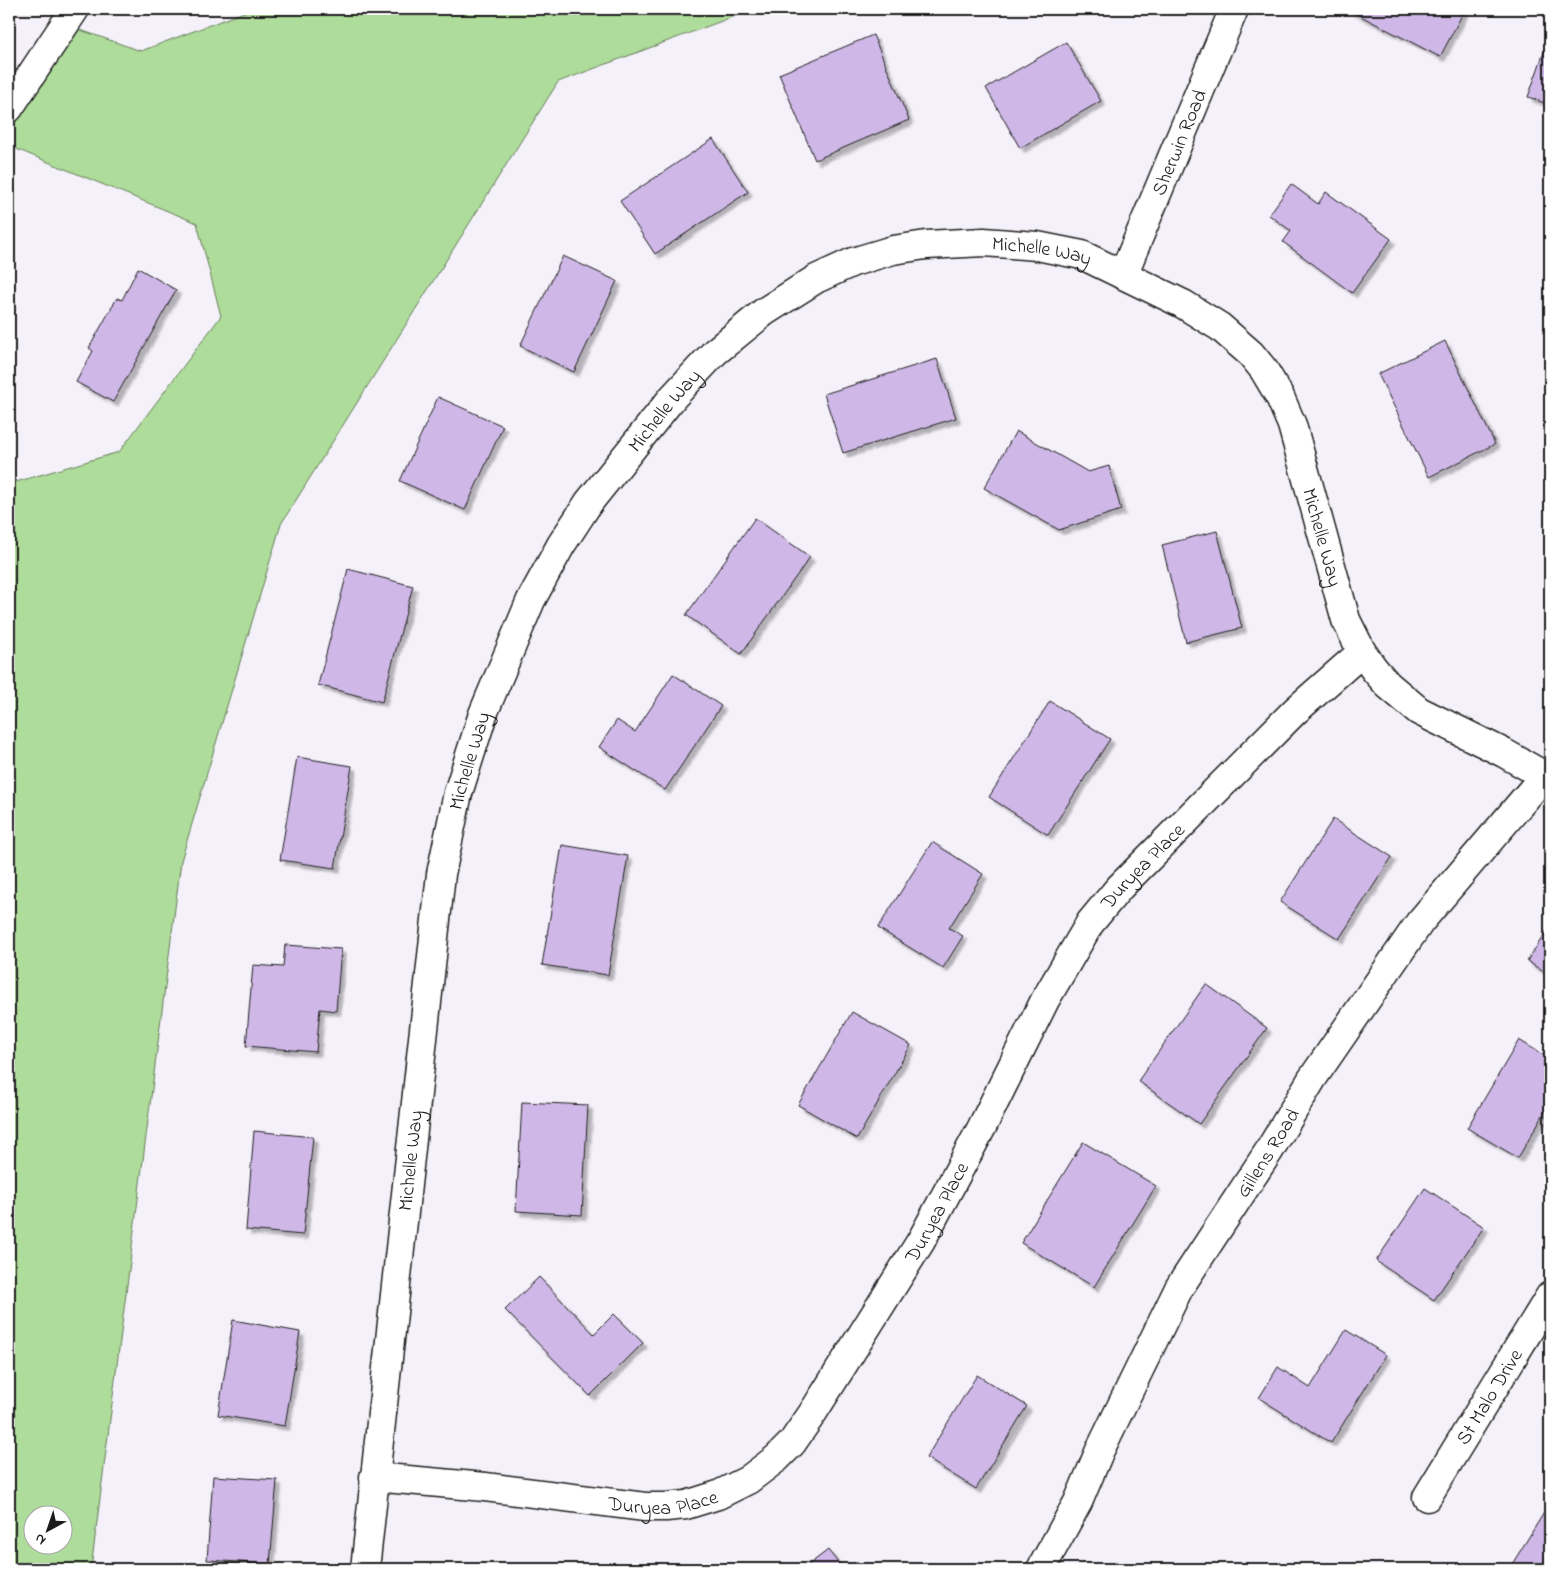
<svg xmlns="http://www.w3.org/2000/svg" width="1559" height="1578" font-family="'Indie Flower',sans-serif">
<defs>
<filter id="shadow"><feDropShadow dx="4.5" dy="4.5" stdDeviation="1" flood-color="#0004"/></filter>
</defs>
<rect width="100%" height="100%" fill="#f5f1fa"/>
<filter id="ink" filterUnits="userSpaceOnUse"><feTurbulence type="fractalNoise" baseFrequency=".02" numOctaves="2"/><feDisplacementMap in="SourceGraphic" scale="10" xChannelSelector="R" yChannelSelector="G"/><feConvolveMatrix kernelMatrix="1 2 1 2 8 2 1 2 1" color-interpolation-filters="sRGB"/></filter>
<g filter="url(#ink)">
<path fill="#aedc9a" stroke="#657c5b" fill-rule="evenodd" d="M252,9H754L558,82L281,524L181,861L91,1569H9V484L119,452L221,316L197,223L9,146V98L63,24L141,51ZM32,1516H62V1546H32Z"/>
<g fill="#cfb8e8" stroke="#1c1c1c" filter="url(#shadow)">
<polygon points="1347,9 1465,9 1440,57"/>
<polygon points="873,35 909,120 815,160 779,74"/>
<polygon points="1549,38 1550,38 1550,105 1528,97"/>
<polygon points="1066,42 1101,101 1020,148 986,88"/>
<polygon points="713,139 748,192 655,254 620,201"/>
<polygon points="1291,184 1318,204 1326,192 1391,239 1352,293 1283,242 1291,231 1269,215"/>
<polygon points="563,256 617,281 574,372 520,346"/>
<polygon points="138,268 176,290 113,402 76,382 93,351 89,348 117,298 122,300"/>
<polygon points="1445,341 1495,444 1429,477 1378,374"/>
<polygon points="937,359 956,418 843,453 824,394"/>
<polygon points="438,397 503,426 465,510 400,481"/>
<polygon points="1016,431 1088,472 1109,466 1121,510 1059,530 984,488"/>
<polygon points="755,518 810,557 741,654 686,615"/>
<polygon points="1217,531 1242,628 1186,642 1162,545"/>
<polygon points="348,569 413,586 382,702 318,685"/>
<polygon points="673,674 721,706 665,790 599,747 617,720 635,732"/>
<polygon points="1050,701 1110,739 1048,835 989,797"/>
<polygon points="297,757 352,766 335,868 280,860"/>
<polygon points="1333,819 1392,857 1339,939 1280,902"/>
<polygon points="932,842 983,874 949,928 963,936 943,968 878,928"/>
<polygon points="562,845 628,856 608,975 542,965"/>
<polygon points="1550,926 1550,976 1527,961"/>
<polygon points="285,945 341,949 336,1011 320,1009 316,1052 246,1046 253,965 283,967"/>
<polygon points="1206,984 1267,1028 1199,1124 1138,1081"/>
<polygon points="852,1012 911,1045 857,1139 798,1105"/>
<polygon points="1519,1040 1550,1059 1550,1103 1518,1158 1467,1128"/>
<polygon points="522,1102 588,1105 582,1215 516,1211"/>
<polygon points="254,1131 313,1137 303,1235 246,1230"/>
<polygon points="1083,1142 1156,1186 1094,1287 1021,1243"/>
<polygon points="1425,1188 1484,1227 1434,1300 1376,1261"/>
<polygon points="539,1277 594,1334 614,1314 643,1343 590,1396 505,1310"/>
<polygon points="233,1320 300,1332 285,1426 218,1415"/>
<polygon points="1346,1330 1386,1355 1331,1443 1259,1398 1278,1367 1310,1388"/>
<polygon points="977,1375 1027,1406 976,1489 926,1458"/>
<polygon points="213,1476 277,1480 270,1564 207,1560"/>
<polygon points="1550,1503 1550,1569 1509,1569"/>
<polygon points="828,1550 843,1569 803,1569"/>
</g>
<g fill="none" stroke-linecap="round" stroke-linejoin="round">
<g stroke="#1c1c1c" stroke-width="31">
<g id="minor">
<path id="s1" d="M1123,275L1234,9"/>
<path id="s2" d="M374,1477L485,1487L645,1507H666L686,1505L718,1495L748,1480L777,1458L792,1443L812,1414L921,1241L982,1127L1045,1000L1090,923L1119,888L1295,711L1362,652"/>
<path id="s3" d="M1427,1497L1550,1296"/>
<path id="s4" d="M365,1569L441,874L458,793L483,714L531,600L561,545L589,502L673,397L715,352L764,312L816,279L853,262L893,250L926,245L984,242L1037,246L1082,255L1183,304L1220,327L1251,354L1264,370L1280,397L1292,425L1346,620L1362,652L1374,669L1388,685L1419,711L1504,753L1550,779"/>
<path id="s5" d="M1041,1569L1078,1502L1100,1450L1179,1288L1269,1151L1312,1079L1420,922L1545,775L1550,771"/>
</g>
</g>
<g stroke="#1c1c1c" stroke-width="31">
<polyline id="tertiary" points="9,108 75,9"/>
</g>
<use href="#minor" stroke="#fff" stroke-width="28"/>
<use href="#tertiary" stroke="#fff" stroke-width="28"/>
</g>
</g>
<g text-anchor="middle" stroke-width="4.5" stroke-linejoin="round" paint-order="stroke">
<g font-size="20" fill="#1c1c1c" stroke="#fff">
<text dy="7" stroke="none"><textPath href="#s1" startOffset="144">Sherwin Road</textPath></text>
<text dy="7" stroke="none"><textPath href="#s4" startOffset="1656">Michelle Way</textPath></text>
<text dy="7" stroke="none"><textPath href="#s4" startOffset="1221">Michelle Way</textPath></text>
<text dy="7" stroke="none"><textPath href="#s4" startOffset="2092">Michelle Way</textPath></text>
<text dy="7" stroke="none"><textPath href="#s4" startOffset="816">Michelle Way</textPath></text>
<text dy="7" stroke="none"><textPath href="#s2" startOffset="1116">Duryea Place</textPath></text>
<text dy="7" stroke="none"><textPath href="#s5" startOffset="475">Gillens Road</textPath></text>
<text dy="7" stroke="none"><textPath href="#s4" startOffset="411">Michelle Way</textPath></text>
<text dy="7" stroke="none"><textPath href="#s2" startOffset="711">Duryea Place</textPath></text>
<text dy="7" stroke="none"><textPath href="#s3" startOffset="118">St Malo Drive</textPath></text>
<text dy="7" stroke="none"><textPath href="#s2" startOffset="291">Duryea Place</textPath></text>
</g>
</g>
<rect width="1559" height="1578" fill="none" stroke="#fff" stroke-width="30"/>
<rect x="15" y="15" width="1529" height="1548" fill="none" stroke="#1c1c1c" stroke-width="2" filter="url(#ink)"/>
<g transform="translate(48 1530) rotate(220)"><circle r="24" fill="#ffffff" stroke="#a4a4a4"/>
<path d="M0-4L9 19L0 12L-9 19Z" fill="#1c1c1c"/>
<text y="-8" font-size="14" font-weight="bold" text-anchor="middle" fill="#1c1c1c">N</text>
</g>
</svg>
